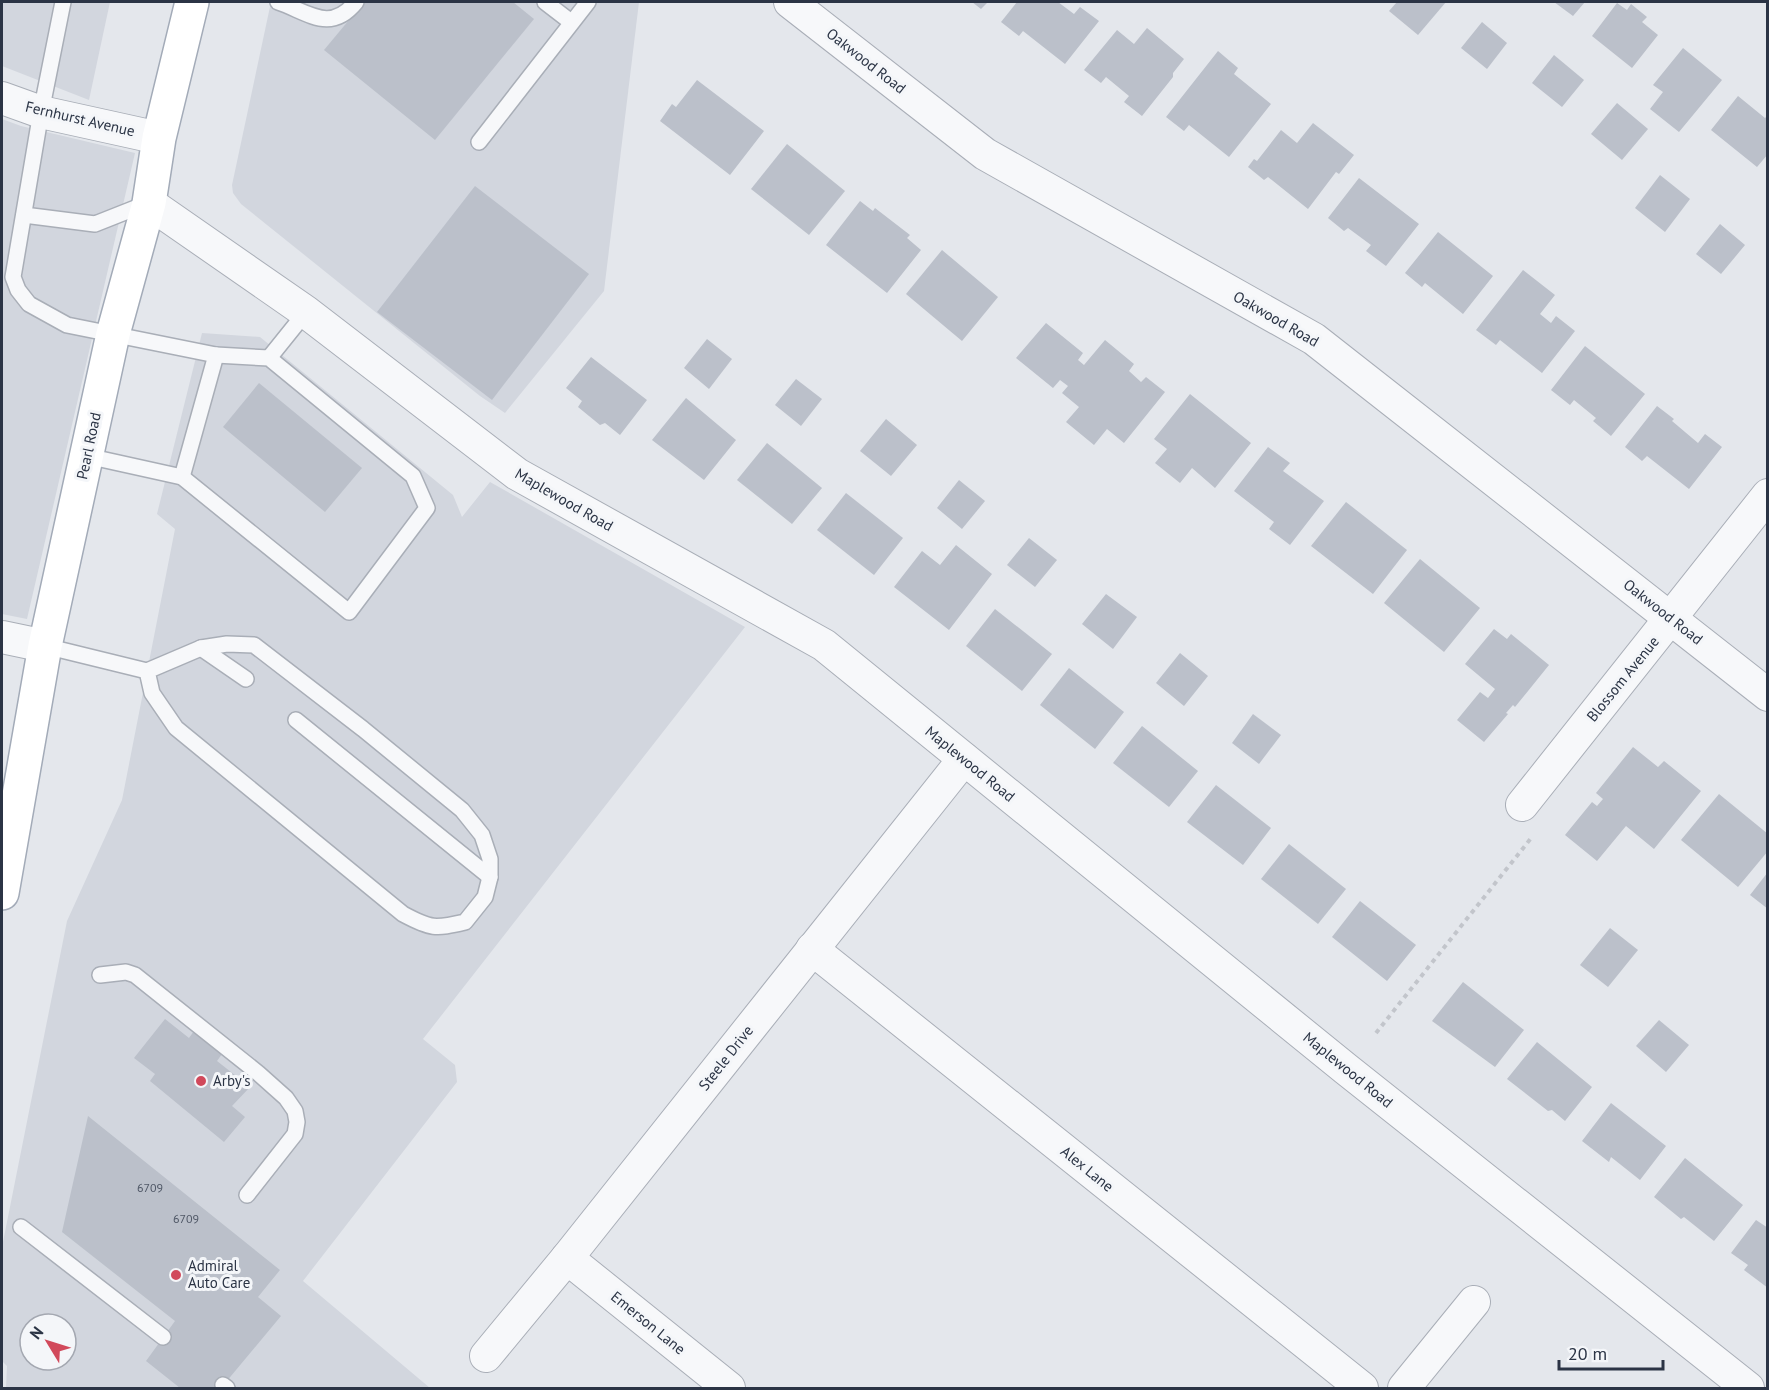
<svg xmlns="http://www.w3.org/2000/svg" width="1769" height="1390" font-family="'PT Sans',sans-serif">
<rect width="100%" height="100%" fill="#e4e7ec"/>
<g fill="#d2d6de" fill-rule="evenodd">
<polygon points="2,2 110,2 89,100 2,66"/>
<polygon points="271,2 639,2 604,291 505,413 480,396 241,204 233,193 232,185"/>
<polygon points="2,119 21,126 135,153 27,619 2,614"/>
<path d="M202,333L260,337L453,495L462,517L490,482L745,627L423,1039L455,1065L457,1082L303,1281L430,1388H6L7,1366L2,1361V1247L67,921L122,800L175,529L157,514ZM30,1324H66V1360H30Z"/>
</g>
<g fill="#bbc0ca">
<polygon points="364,2 513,2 534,19 435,140 324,50"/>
<polygon points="972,2 988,2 981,9"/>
<polygon points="1017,2 1058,2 1074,14 1080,7 1099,21 1065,64 1023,31 1019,36 1001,22"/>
<polygon points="1397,2 1446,2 1418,35 1389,11"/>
<polygon points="1554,2 1585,2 1573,16"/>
<polygon points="1617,3 1627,10 1631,4 1647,17 1642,22 1658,35 1632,68 1592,36"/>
<polygon points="1482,22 1507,43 1487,69 1461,48"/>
<polygon points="1147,28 1184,59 1173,73 1173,77 1142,116 1124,102 1129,96 1106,77 1101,83 1084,70 1117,30 1134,44"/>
<polygon points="1683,48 1722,80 1679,132 1650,109 1663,92 1653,85"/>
<polygon points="1218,51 1238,68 1234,74 1271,104 1229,157 1189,125 1184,131 1166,117"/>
<polygon points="1554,55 1584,80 1562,107 1532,83"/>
<polygon points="697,80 764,131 730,175 660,121 672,104 676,107"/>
<polygon points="1738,96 1765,118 1768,115 1768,154 1757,167 1711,130"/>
<polygon points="1617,103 1648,129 1622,160 1591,134"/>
<polygon points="1313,123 1354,155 1339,174 1336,172 1308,209 1268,177 1264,180 1248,167 1254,159 1257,161 1281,130 1297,143"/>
<polygon points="787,144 845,191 809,235 751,189"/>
<polygon points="1660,175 1690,199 1665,232 1635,208"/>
<polygon points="1359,178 1419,224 1386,266 1366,251 1371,245 1348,228 1344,231 1328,218"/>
<polygon points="475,186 589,274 492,400 377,312"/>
<polygon points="860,201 873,211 875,208 910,235 907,238 921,250 887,293 826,245"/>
<polygon points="1720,224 1745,245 1721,274 1696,254"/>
<polygon points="1438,232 1493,276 1463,314 1425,283 1422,287 1405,273"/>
<polygon points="942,250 998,297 962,341 906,294"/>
<polygon points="1523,270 1555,295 1540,314 1551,323 1556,316 1575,331 1542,373 1500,340 1496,345 1476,330"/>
<polygon points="1046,323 1083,353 1078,360 1084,365 1105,340 1134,364 1129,371 1141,382 1146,377 1165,392 1124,443 1107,429 1094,445 1066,422 1079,407 1062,393 1068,386 1060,380 1053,388 1016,358"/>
<polygon points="707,339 732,359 709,389 684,368"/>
<polygon points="1585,346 1645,394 1611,436 1593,421 1596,418 1574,400 1570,405 1551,390"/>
<polygon points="591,357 647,400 620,435 605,423 600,425 578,407 582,401 566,388"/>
<polygon points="796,379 822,399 801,426 775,405"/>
<polygon points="259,383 362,468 325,512 223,427"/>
<polygon points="1190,394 1251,443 1215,488 1192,468 1180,483 1155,463 1167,449 1154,439"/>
<polygon points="686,398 736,440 704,480 652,440"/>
<polygon points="1657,406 1674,419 1672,421 1698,443 1705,434 1722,447 1689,489 1647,456 1642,461 1625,447"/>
<polygon points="886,419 917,445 891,476 860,451"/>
<polygon points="767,443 822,488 792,524 737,480"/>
<polygon points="1268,447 1290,463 1283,471 1324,501 1290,545 1269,529 1274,522 1234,491"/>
<polygon points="959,480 985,501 962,529 937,508"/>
<polygon points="846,493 903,538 874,575 817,530"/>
<polygon points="1346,502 1407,550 1373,594 1311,546"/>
<polygon points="1029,538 1057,560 1035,587 1007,565"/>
<polygon points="956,545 992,574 949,630 894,587 922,551 940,565"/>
<polygon points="1420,559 1480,608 1444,652 1384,603"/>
<polygon points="1106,594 1137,617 1113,649 1082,624"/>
<polygon points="995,609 1052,654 1022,691 966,646"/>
<polygon points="1494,629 1507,639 1511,634 1549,665 1515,707 1513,705 1506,713 1508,714 1484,742 1457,720 1480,692 1488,698 1495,689 1465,664"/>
<polygon points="1180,653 1208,676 1184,706 1156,683"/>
<polygon points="1069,668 1124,712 1095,749 1040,705"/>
<polygon points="1253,714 1281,735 1259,764 1232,743"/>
<polygon points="1142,726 1198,771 1169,807 1113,763"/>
<polygon points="1633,747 1658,767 1664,761 1701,791 1654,849 1626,826 1597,861 1565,835 1592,802 1597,806 1603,799 1596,793"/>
<polygon points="1216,785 1271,828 1243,865 1187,822"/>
<polygon points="1719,794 1768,834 1768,851 1738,887 1681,840"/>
<polygon points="1289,844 1346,889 1318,924 1261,879"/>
<polygon points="1768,872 1768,909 1750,895"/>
<polygon points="1360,901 1416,945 1387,981 1332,937"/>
<polygon points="1610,928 1638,950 1608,987 1580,965"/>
<polygon points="1463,982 1524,1030 1495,1067 1432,1021"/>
<polygon points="165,1019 189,1038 194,1031 222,1054 217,1061 250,1087 232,1106 245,1117 224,1142 150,1081 155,1074 134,1058"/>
<polygon points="1659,1020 1689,1045 1666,1072 1636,1046"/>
<polygon points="1537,1042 1592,1087 1565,1121 1552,1110 1548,1111 1507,1079"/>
<polygon points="1611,1103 1666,1146 1640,1180 1611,1157 1609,1162 1582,1141"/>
<polygon points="88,1116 280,1270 258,1297 281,1316 221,1388 180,1388 146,1361 175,1321 62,1232"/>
<polygon points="1685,1158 1743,1205 1714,1241 1684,1217 1681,1219 1654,1197"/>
<polygon points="1756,1220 1768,1228 1768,1288 1744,1270 1748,1265 1731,1253"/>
</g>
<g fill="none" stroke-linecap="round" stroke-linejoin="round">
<g stroke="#a9aeb7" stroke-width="18">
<g id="service">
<polyline points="63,2 41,112 13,277 18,290 29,304 67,325 216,355 269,358 413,476 427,508 349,612 182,477 87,456"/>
<path d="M278,2C308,12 330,34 356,2"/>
<polyline points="545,2 571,22"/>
<polyline points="479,142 588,2"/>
<polyline points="24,215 95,224 148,203"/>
<polyline points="269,358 306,312"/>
<polyline points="182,477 216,355"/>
<path d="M45,646L147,671L201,648L227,644L254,645L363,729L462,810L482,835L490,859V877L485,897L465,922C435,929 431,929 403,914L176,728L152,693L147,671"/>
<polyline points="201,648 246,679"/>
<polyline points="296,720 490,877"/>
<polyline points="100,975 126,972 135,975 258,1073 286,1098 295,1111 297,1122 295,1134 247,1195"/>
<polyline points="21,1227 163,1337"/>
<polyline points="223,1385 227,1388"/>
</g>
</g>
<g stroke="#a9aeb7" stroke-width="34">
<g id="minor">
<polyline points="790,2 985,154 1314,339 1768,695"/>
<polyline points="2,98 41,112 159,138"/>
<polyline points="149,203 306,312 517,474 824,645 1346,1069 1748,1388"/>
<polyline points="2,637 45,646"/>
<polyline points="1522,805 1768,495"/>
<polyline points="812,949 1362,1388"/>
<polyline points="567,1258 729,1388"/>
<polyline points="486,1356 567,1258 964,759"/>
<polyline points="1404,1388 1474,1302"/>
</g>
</g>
<g stroke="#a3abb8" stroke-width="36">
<polyline id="primary" points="2,893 45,646 113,334 149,203 159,138 192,2"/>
</g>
<polyline stroke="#c2c5cb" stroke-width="4" stroke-dasharray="4.5 4.5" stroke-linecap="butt" points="1376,1033 1532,837"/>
<use href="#service" stroke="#f7f8fa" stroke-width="15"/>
<use href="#minor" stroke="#f7f8fa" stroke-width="32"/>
<use href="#primary" stroke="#fff" stroke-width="33"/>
</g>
<g fill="#d1495b" stroke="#f4f6f9" stroke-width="2">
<circle cx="201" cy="1081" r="6"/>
<circle cx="176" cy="1275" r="6"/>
</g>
<g text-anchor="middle" stroke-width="6" stroke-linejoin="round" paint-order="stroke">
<g font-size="12" fill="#4f5766">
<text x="150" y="1192">6709</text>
<text x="186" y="1223">6709</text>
</g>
<g font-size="15" fill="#2b3445" stroke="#f4f6f9">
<text transform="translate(866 61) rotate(38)" y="5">Oakwood Road</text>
<text transform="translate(80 119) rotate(13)" y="5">Fernhurst Avenue</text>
<text transform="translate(1276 319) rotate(30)" y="5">Oakwood Road</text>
<text transform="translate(89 446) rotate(-78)" y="5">Pearl Road</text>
<text transform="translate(564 500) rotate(30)" y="5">Maplewood Road</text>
<text transform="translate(1663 612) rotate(38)" y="5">Oakwood Road</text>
<text transform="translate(1623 679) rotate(-51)" y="5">Blossom Avenue</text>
<text transform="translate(970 764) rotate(39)" y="5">Maplewood Road</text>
<text transform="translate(726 1058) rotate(-52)" y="5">Steele Drive</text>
<text transform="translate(1348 1070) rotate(39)" y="5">Maplewood Road</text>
<text transform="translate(1087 1169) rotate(39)" y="5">Alex Lane</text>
<text transform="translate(648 1323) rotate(39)" y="5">Emerson Lane</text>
</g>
<g font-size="15" fill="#2b3445" stroke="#f4f6f9" text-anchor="start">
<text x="213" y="1086">Arby's</text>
<text x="188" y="1271">Admiral<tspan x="188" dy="17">Auto Care</tspan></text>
</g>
</g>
<rect width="1769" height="1390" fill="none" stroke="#2b3445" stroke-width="6"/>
<g transform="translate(48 1342) rotate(308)"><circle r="28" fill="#f4f6f9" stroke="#a4a8b1" stroke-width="1.5"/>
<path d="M0-4.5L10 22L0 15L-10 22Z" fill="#d1495b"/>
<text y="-9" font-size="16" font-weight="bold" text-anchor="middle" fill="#2b3445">N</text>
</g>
<path d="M1559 1360v9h104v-9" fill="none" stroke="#2b3445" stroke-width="3"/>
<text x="1568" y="1360" font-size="18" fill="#2b3445" stroke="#f4f6f9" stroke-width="4.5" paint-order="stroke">20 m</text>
</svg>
